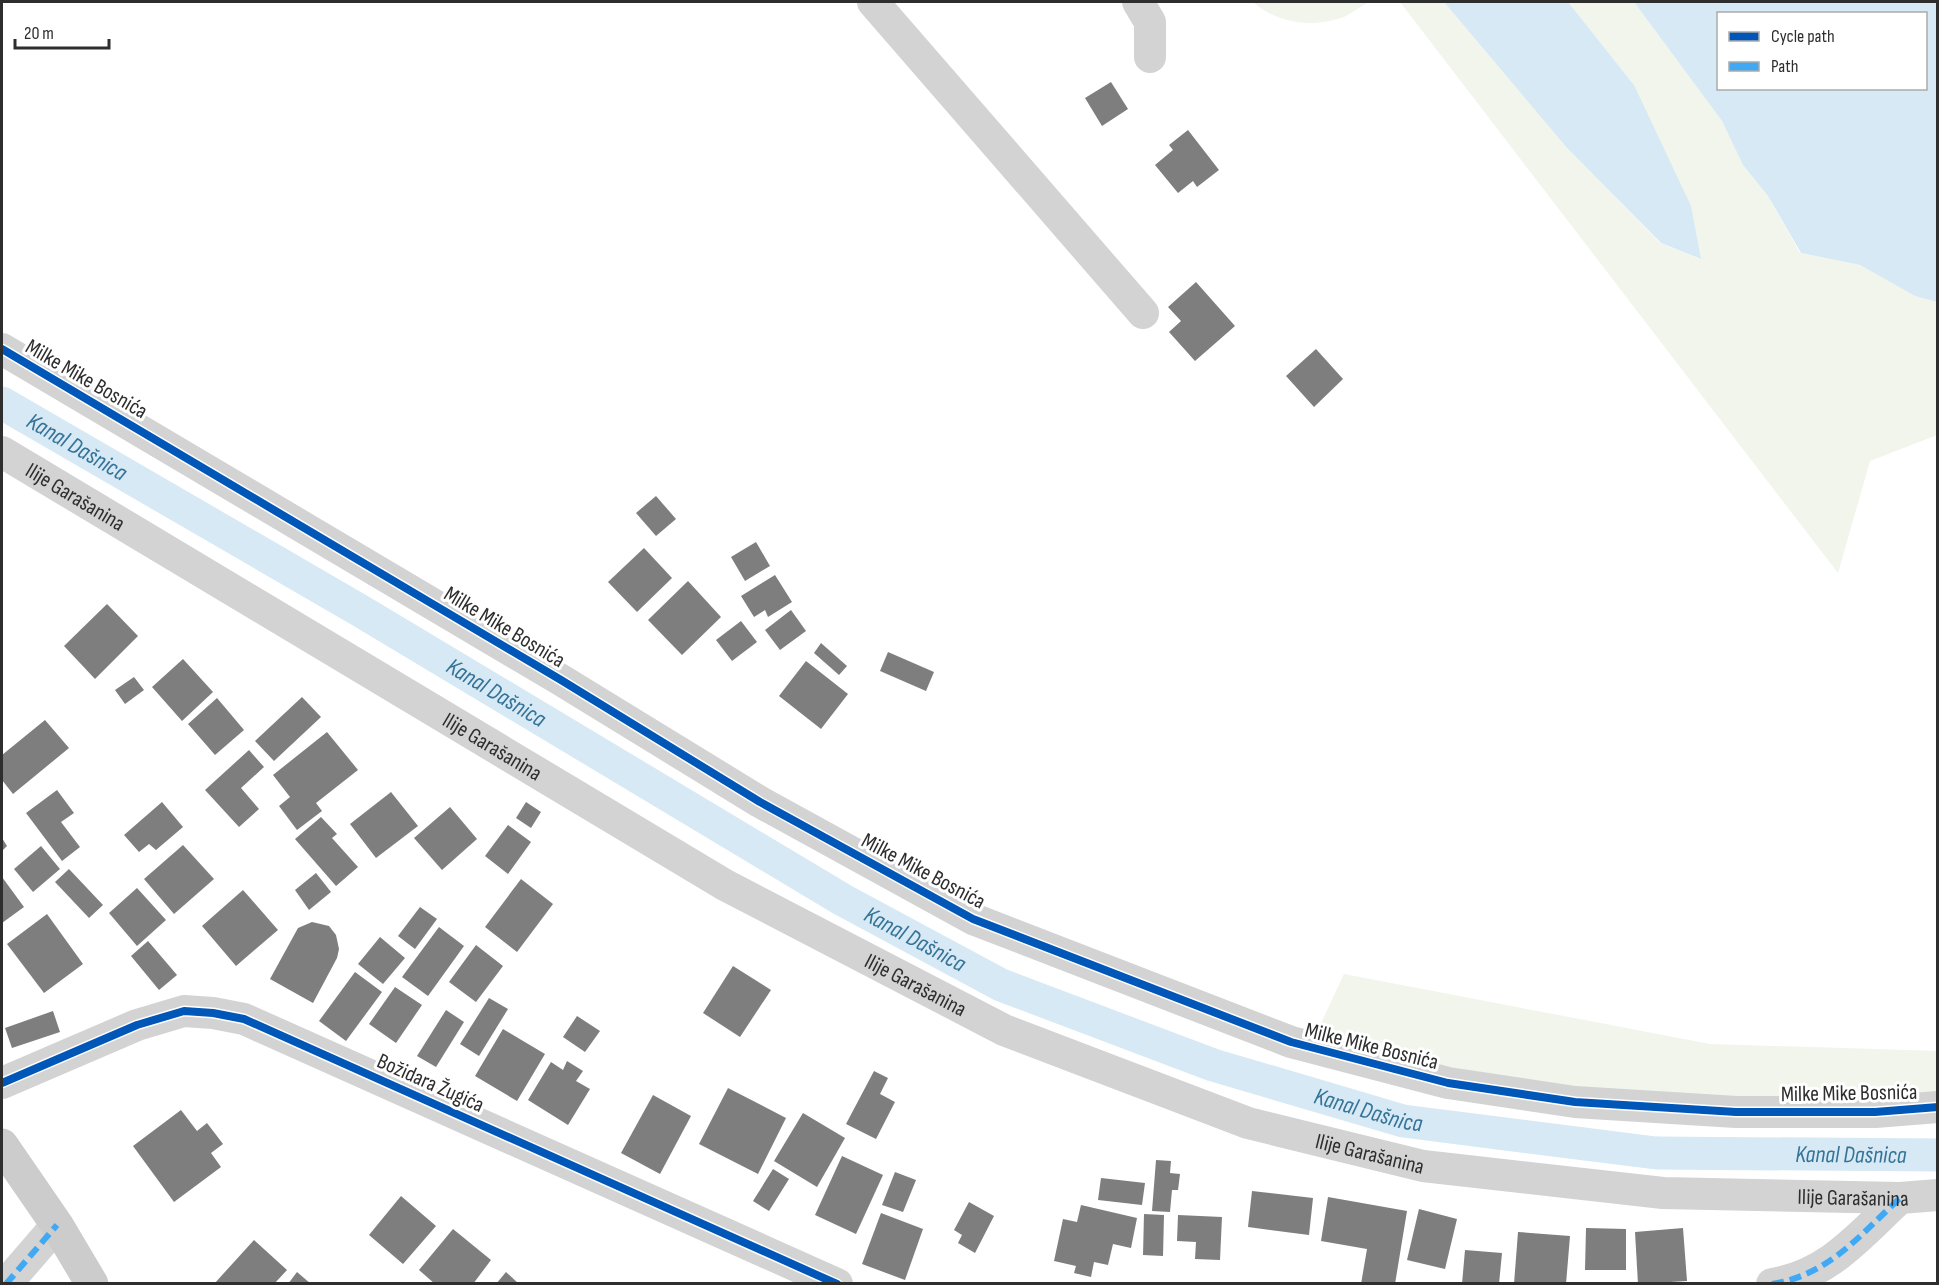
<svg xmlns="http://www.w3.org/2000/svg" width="1939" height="1285" font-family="'Sofia Sans Condensed',sans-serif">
<rect width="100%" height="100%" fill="#fff"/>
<g fill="#f1f5eb">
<path d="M1253,2H1368C1361,6 1352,13 1344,17C1313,28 1278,24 1253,2Z"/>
<polygon points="1400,2 1444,2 1567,148 1660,243 1700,259 1634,85 1568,2 1634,2 1722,121 1743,165 1768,196 1800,253 1860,265 1915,296 1937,302 1937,435 1870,461 1838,573"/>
<polygon points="1344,974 1710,1044 1937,1051 1937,1097 1871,1102 1573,1091 1356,1049 1317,1032"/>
</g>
<g fill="#d6e9f4" fill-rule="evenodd">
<polygon points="1444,2 1568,2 1634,85 1691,206 1701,259 1661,243 1567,148"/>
<path d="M1634,2H1937V302L1915,296L1860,265L1801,253L1768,196L1743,165L1722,121ZM1718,14H1926V88H1718Z"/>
</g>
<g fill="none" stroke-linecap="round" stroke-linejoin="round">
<path stroke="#d6e9f4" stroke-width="33" id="s1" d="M2,403L359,610L843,900L1001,985L1213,1065L1403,1121L1656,1153L1938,1155"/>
</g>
<g fill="#7e7e7e">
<polygon points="1111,82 1128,109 1102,126 1085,98"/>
<polygon points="1188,130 1219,170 1197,187 1193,181 1178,193 1155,165 1173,150 1169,145"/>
<polygon points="1196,282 1235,326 1195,361 1169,332 1181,321 1168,307"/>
<polygon points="1316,349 1343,379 1314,407 1286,376"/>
<polygon points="656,496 676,519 656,536 636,513"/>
<polygon points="756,542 770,566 745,581 731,557"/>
<polygon points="644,548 672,578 637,612 608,582"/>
<polygon points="775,575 792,602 768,617 765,610 754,617 741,596"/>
<polygon points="688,581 721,617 682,655 648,620"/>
<polygon points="107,604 138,636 95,679 64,646"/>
<polygon points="791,610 806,631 780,650 765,630"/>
<polygon points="741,621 757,642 732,661 716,640"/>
<polygon points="821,643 847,666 839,675 814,653"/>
<polygon points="888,652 934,672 926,691 880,671"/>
<polygon points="183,659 213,692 182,721 152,687"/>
<polygon points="806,661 848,694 821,729 779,696"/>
<polygon points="134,677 144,690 125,704 115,690"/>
<polygon points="302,697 321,717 274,761 255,741"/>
<polygon points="217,698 244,730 215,755 188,724"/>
<polygon points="45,720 69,748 13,794 2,780 2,755"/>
<polygon points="327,732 358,770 316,803 322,811 297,830 279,806 290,797 273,775"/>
<polygon points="249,750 264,767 241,788 259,809 239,827 205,790"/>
<polygon points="57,790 74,813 61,822 80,847 62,861 26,813"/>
<polygon points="391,792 418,826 376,858 350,824"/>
<polygon points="162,802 183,827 156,850 149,844 139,852 124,835"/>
<polygon points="526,802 541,812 531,828 516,818"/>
<polygon points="450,807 477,839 442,870 414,838"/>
<polygon points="321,817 337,834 332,838 358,867 336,886 295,839"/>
<polygon points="508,825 531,842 508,874 485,856"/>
<polygon points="2,838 7,846 2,851"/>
<polygon points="183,845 214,879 174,914 144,879"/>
<polygon points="41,846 60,869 33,892 14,869"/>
<polygon points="69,869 103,905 89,918 55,882"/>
<polygon points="316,873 331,892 309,910 295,890"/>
<polygon points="2,877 24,907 2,923"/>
<polygon points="521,879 553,904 517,952 485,927"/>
<polygon points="137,888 166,920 137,946 109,913"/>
<polygon points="243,890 278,930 236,966 202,926"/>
<polygon points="420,907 437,919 415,949 398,936"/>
<polygon points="47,914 83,964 44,993 7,944"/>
<polygon points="312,922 329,926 336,935 339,949 337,958 313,1003 270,979 298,928"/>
<polygon points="439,927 464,946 428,996 402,977"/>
<polygon points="380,937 405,958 383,984 358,964"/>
<polygon points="148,941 177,975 159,990 131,956"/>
<polygon points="476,945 503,966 476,1002 449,982"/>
<polygon points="733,966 771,990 740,1037 703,1013"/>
<polygon points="355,972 382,992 346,1041 319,1021"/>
<polygon points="395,987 422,1005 396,1043 369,1024"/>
<polygon points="489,998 508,1009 479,1056 460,1044"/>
<polygon points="446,1010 464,1022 436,1067 417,1056"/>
<polygon points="53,1011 60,1032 12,1048 5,1028"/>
<polygon points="577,1016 600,1031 585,1052 563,1037"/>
<polygon points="503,1029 545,1054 517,1101 475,1076"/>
<polygon points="567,1061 583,1071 576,1081 590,1089 568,1125 528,1100 551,1062 563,1070"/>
<polygon points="874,1071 888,1078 880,1094 895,1102 876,1139 846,1124"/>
<polygon points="728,1088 786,1118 758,1174 699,1144"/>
<polygon points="653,1095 691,1116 660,1174 621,1153"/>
<polygon points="181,1110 197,1131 207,1123 223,1144 211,1153 221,1167 174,1202 133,1146"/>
<polygon points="803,1113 845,1138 817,1187 774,1161"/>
<polygon points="842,1156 883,1175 856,1234 815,1215"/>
<polygon points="1156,1160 1171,1161 1170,1173 1180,1174 1178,1190 1172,1190 1170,1212 1152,1211"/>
<polygon points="773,1169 789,1179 769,1211 753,1201"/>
<polygon points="895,1172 916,1180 903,1212 882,1205"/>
<polygon points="1101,1178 1145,1183 1142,1205 1098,1200"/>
<polygon points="1252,1191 1313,1198 1309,1235 1248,1227"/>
<polygon points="401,1196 436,1226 403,1264 369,1235"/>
<polygon points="1328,1197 1407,1211 1395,1284 1361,1284 1367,1249 1321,1241"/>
<polygon points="969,1202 994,1216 975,1253 958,1243 962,1235 954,1230"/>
<polygon points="1081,1205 1137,1218 1131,1248 1113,1244 1108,1265 1094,1262 1091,1277 1074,1273 1076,1266 1054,1261 1063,1219 1077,1222"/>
<polygon points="1419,1209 1457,1219 1445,1269 1407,1260"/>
<polygon points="881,1213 923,1229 905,1280 862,1264"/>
<polygon points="1144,1214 1164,1215 1163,1256 1143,1255"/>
<polygon points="1178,1215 1222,1217 1220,1260 1195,1259 1196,1242 1177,1241"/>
<polygon points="1586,1228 1626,1229 1626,1270 1585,1270"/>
<polygon points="1683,1228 1687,1281 1638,1284 1635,1232"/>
<polygon points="453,1229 491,1260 473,1284 435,1284 419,1270"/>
<polygon points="1518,1232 1570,1236 1566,1284 1514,1284"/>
<polygon points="254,1240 287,1270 274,1284 214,1284"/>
<polygon points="1465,1250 1502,1253 1499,1284 1462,1284"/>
<polygon points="297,1272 311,1284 288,1284"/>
<polygon points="506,1272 519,1284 496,1284"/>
</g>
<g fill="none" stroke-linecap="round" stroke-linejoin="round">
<g stroke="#d3d3d3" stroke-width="32">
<polyline points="873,2 1143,313"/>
<polyline points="1138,2 1150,22 1150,57"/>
<polyline points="2,349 561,680 760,802 973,919 1291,1042 1448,1083 1575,1102 1736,1112 1875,1112 1938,1107"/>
<path id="s2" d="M2,452L725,885L1004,1030L1248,1123L1423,1166L1663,1193L1900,1198L1938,1195"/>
<polyline points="2,1083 137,1025 184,1011 213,1013 244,1019 837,1284"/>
<polyline points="6,1284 57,1225"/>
<path d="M1772,1284C1829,1275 1860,1235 1900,1198"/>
</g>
<polyline stroke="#ccc" stroke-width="33" points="2,1145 57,1225 92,1284"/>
<g stroke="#3fa9f5" stroke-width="6" stroke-dasharray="12 6" stroke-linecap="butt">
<polyline points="6,1284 57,1225"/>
<path d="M1772,1284C1829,1275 1860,1235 1900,1198"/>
</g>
<g stroke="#fff" stroke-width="11">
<g id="cycleway">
<polyline points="2,349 561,680 760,802 973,919 1291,1042 1448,1083 1575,1102 1736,1112 1875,1112 1938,1107"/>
<polyline points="2,1083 137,1025 184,1011 213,1013 244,1019 837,1284"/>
</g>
</g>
<use href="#cycleway" stroke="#0057b8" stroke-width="8"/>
</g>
<g text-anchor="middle" stroke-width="6" stroke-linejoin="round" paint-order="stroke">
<g font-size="22" fill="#2e2e2e" stroke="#fff">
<text transform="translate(87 378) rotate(30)" y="8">Milke Mike Bosnića</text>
<text dy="8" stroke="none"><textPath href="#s2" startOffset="86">Ilije Garašanina</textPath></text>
<text transform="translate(505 626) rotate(31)" y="8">Milke Mike Bosnića</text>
<text dy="8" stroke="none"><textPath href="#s2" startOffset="572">Ilije Garašanina</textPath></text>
<text transform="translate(924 870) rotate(28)" y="8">Milke Mike Bosnića</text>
<text dy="8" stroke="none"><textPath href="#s2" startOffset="1058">Ilije Garašanina</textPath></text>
<text transform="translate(1372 1045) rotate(14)" y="8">Milke Mike Bosnića</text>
<text transform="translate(431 1082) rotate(24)" y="8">Božidara Žugića</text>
<text transform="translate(1849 1092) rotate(-1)" y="8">Milke Mike Bosnića</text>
<text dy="8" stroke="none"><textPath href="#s2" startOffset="1544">Ilije Garašanina</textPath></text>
<text dy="8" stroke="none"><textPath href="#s2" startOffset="2030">Ilije Garašanina</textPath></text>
</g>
<g font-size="24" font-style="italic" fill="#357398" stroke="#fff">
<text dy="8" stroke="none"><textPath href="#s1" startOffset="87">Kanal Dašnica</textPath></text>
<text dy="8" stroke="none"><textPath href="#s1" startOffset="573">Kanal Dašnica</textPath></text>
<text dy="8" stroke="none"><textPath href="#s1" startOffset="1059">Kanal Dašnica</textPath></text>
<text dy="8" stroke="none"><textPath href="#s1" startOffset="1545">Kanal Dašnica</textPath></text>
<text dy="8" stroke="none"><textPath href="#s1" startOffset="2031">Kanal Dašnica</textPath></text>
</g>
</g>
<rect width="1939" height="1285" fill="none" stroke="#2e2e2e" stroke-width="6"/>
<rect x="1717" y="12" width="210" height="78" fill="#ffffff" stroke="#ababab" stroke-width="1.5"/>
<rect x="1729" y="32" width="30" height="9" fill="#0057b8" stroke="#ababab" stroke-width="1.5"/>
<text x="1771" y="42" font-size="18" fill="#2e2e2e">Cycle path</text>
<rect x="1729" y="62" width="30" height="9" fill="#3fa9f5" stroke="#ababab" stroke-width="1.5"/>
<text x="1771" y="72" font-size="18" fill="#2e2e2e">Path</text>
<path d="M15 39v9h94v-9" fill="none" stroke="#2e2e2e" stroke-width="3"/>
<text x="24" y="39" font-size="18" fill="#2e2e2e" stroke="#ffffff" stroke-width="4.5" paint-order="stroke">20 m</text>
</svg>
